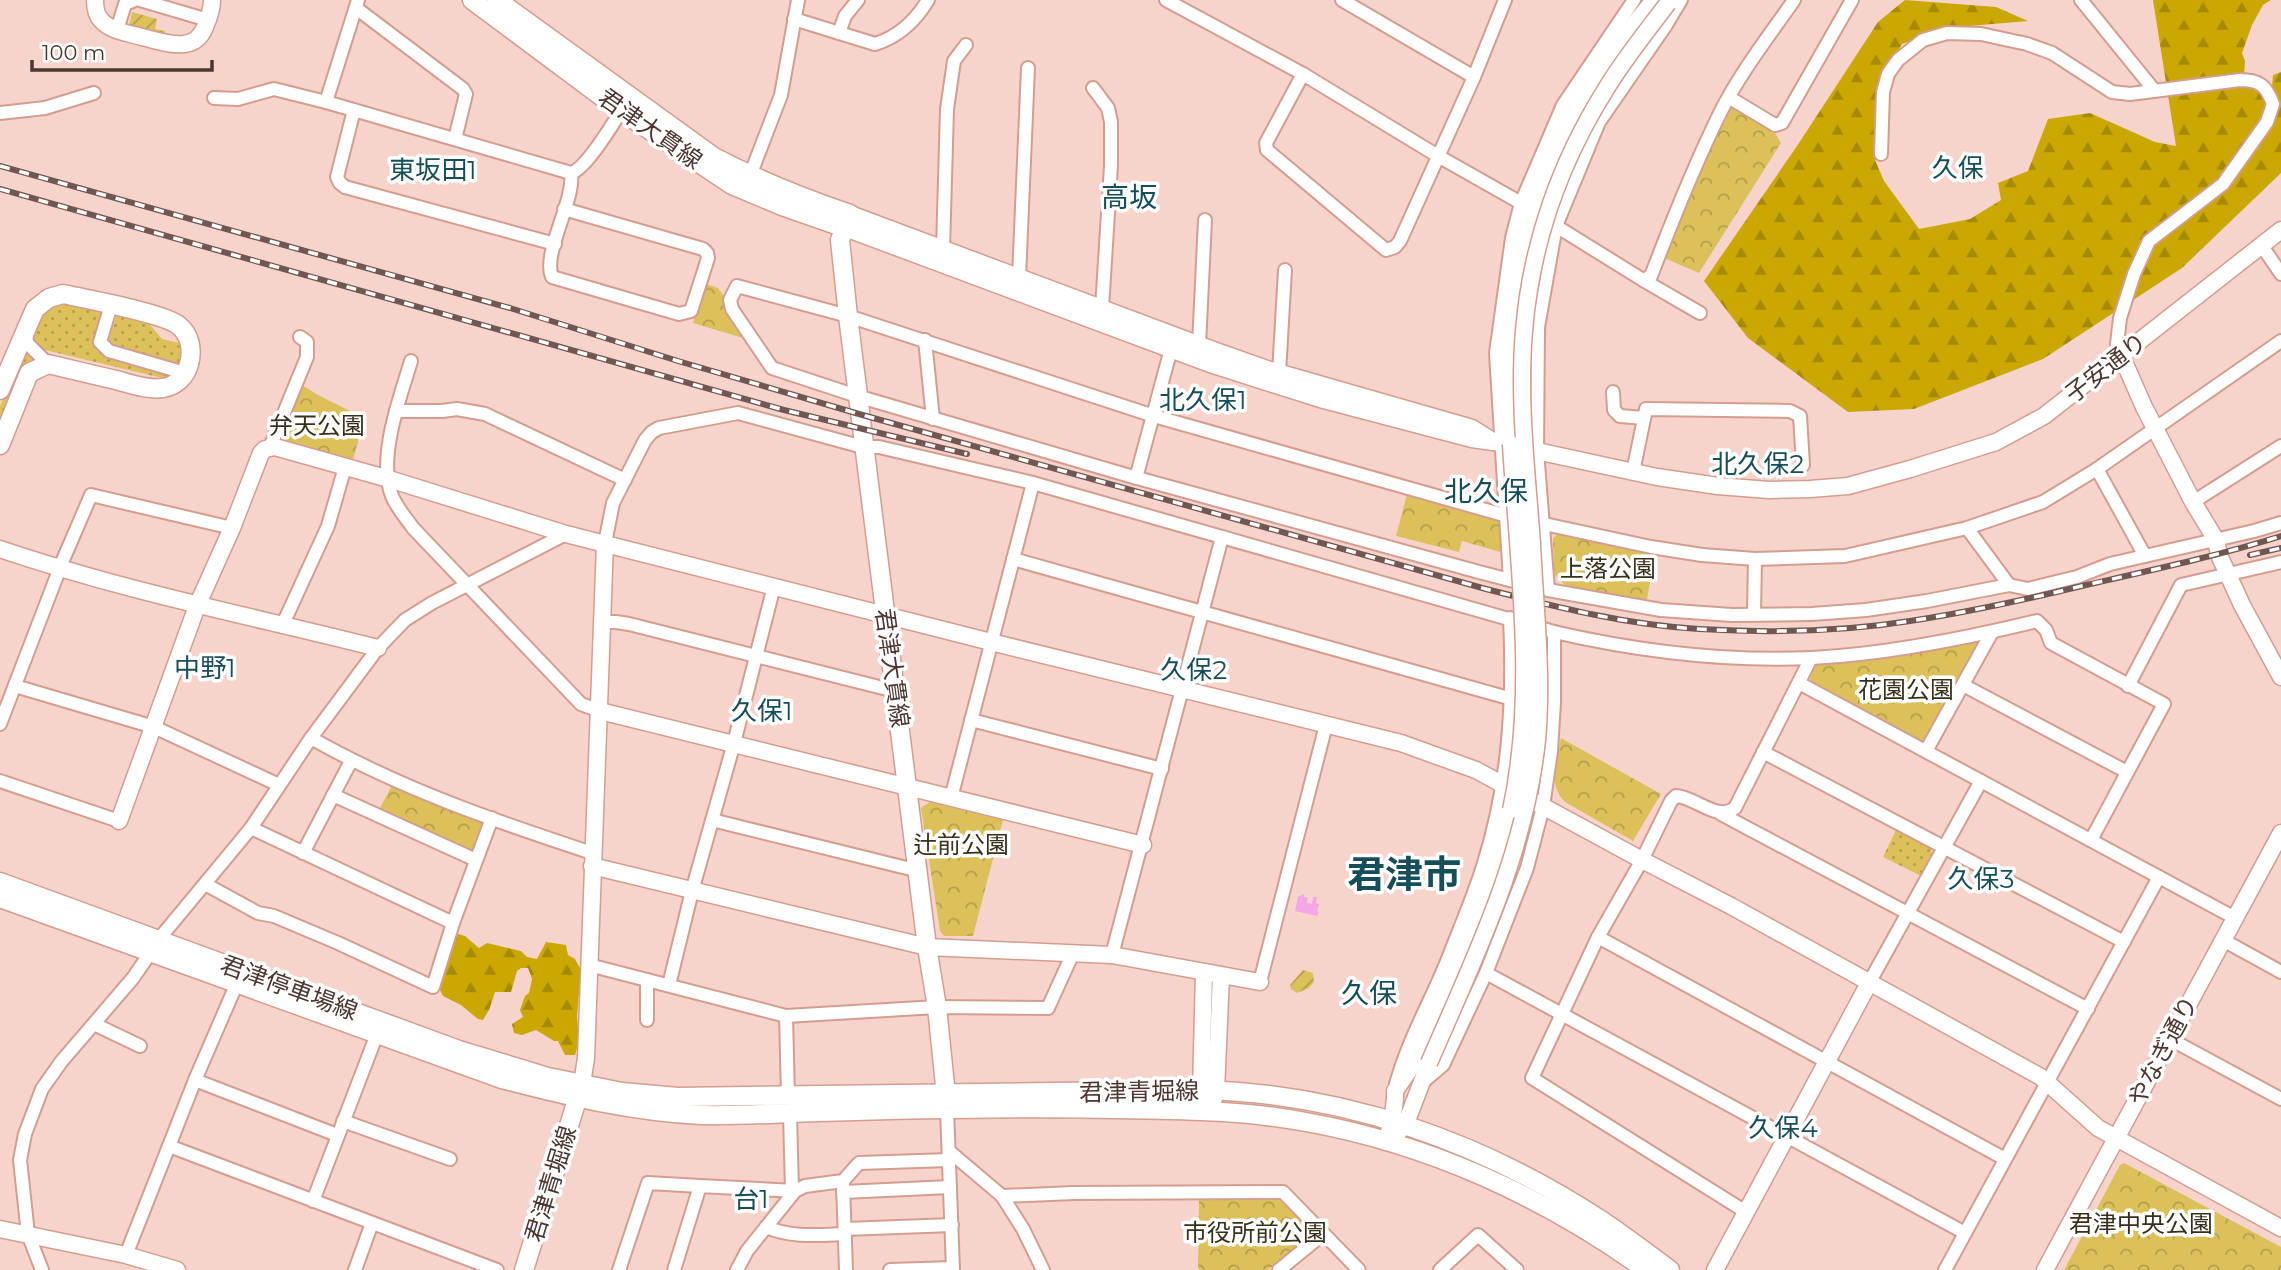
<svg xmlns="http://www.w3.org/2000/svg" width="2281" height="1270" font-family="Montserrat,'Noto Sans JP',sans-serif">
<defs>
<pattern id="grass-dots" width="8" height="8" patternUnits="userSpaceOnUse" patternTransform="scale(1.75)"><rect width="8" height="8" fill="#dcc15b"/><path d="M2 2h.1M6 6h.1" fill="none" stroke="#b59e4c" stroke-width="1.8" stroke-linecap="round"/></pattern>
<pattern id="forest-firs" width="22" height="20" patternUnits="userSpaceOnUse" patternTransform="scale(1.75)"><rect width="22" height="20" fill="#caa801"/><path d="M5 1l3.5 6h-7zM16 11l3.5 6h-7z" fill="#a68a04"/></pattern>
<pattern id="park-crowns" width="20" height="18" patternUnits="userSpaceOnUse" patternTransform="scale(1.75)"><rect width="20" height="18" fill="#dcc15b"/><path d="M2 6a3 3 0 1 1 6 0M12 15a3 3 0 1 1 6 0" fill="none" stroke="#b59e4c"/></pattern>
<pattern id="garden-furrows" width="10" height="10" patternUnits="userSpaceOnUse" patternTransform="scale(1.75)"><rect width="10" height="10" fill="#dcc15b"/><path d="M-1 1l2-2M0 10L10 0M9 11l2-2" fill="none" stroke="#b59e4c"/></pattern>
</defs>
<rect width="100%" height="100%" fill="#f7d4cb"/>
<g fill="url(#grass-dots)">
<path d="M71,303L102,310L93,340L97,351L174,374L167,379L162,378L45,350L38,345L34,338C41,314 46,306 71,303Z"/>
<path d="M117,314L148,322L162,339L180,343L184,354L181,365L158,363C146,348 121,354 109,340Z"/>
<polygon points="24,351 34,361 29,363 23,371 0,428 0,406"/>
<polygon points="1896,830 1930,846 1933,855 1921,876 1883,857"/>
</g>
<g fill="url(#forest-firs)">
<polygon points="1905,0 1996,7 2028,21 1945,28 1902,44 1878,86 1875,160 1884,181 1919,229 1970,219 2001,200 1998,183 2028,171 2048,119 2090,113 2155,142 2176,146 2153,0 2271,0 2263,5 2252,25 2242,53 2245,61 2244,76 2272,88 2273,75 2281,72 2281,173 2182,268 2043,359 1914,409 1848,412 1748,338 1704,281 1797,146 1878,22"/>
<polygon points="458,934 465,936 479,948 487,943 521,951 527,957 537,959 546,942 566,945 568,955 575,959 581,970 577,1016 579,1042 575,1055 565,1055 558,1041 554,1041 536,1030 522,1035 514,1033 512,1024 523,1017 520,1010 525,996 529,993 532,979 528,968 521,968 517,971 511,992 495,992 489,1010 483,1020 478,1019 461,1005 443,996 438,986 453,935"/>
</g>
<g fill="url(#park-crowns)">
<polygon points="1734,105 1774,131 1781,143 1699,273 1664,258 1717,130"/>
<path d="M706,284L718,288L724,296C720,311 735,326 743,338L693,323Z"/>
<polygon points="300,384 320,396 358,415 358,442 352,463 282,445 281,439"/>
<polygon points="1407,494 1500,519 1500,552 1462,541 1459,552 1396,536"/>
<polygon points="1558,534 1655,553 1647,599 1645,601 1565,585 1554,574 1553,538"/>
<polygon points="1975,638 1978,642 1923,741 1919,741 1811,682 1809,677 1815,661"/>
<path d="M1561,738L1661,794L1633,841L1565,802C1547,784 1557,761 1561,738Z"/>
<polygon points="392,785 484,819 486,825 473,855 378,812"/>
<polygon points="930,802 1003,820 973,936 944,936 940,931 921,808"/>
<polygon points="2124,1163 2281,1247 2281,1270 2064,1270 2120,1165"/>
<polygon points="1199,1197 1276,1197 1312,1228 1311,1236 1268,1270 1200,1270 1198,1268"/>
</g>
<g fill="url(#garden-furrows)">
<polygon points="132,12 157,19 155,29 165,31 165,36 129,26"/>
<polygon points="1303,970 1313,973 1314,982 1309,988 1297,993 1291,989 1290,985"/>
</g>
<polygon fill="#f5a6e4" points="1304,894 1304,897 1308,898 1307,903 1312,904 1313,897 1317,897 1316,903 1319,904 1317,911 1319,912 1317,916 1295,911 1298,897"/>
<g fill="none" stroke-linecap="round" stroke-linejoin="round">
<g stroke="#d49d8f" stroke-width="16">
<g id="minor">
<polyline points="140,0 208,20"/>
<path d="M358,0L326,102L571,173C586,169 612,125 621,111"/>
<polyline points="1166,0 1303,74 1438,156 1521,203"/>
<polyline points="1342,0 1474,77"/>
<polyline points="2081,0 2154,90"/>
<polyline points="356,8 463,89 466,94 455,139"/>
<path d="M794,19L875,44C898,37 916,20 928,0"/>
<polyline points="117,30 125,4 135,0"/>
<polyline points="839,33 845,16 858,0"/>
<polyline points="1303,74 1266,143 1267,150 1386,250 1395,247 1400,241 1474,77 1505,0"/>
<polyline points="1093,88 1108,108 1111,122 1111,166 1102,308"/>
<polyline points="214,98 238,99 274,89 326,102"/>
<polyline points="1730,98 1775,125 1782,123 1852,0"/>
<polyline points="354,110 337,177 340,183 345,187 555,244"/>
<polyline points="0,113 45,108 94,93"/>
<path d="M1881,154L1883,92L1888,74L1898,60L1923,40L1947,33L1981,34L2027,44L2052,53L2112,92L2130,94L2240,80C2259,80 2266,85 2273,104L2267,122L2223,184L2149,241L2134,274L2120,318L2117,344L2122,357"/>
<polyline points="748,181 781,95 798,0"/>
<path d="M564,209L703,249L707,253L708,258L691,311L679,314L552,277C542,253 575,201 571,173"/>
<path d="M1556,226L1643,280L1651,276C1672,221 1694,166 1720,113C1740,73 1769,36 1794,0"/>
<polyline points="2262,246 2281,274"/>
<polyline points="943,249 947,109 954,61 966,45"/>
<polyline points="1019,277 1028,68"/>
<polyline points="1643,280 1700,313"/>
<polyline points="111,305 100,342 109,351 185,373"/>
<polyline points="26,330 27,343 48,364"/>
<polyline points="925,340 933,419"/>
<polyline points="2281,341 2097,469 2043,502 1967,528 1845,556 1755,559 1702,555 1651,547 1507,516 1154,416 848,316 737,286 730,300 732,309 772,368 857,396 1130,476 1479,572 1548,590 1661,610 1732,615 1812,614 1866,610 1927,601 2009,585 2028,589 2077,577 2110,564 2254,531 2281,523"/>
<polyline points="1199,345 1205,220"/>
<path d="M411,361C400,398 377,458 392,496C397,508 406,518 413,528L581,704L600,711"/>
<polyline points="1279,373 1285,270"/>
<polyline points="1613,392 1614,410 1620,416 1644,418"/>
<polyline points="396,411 442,411 457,409 485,414 625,480"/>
<polyline points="270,447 307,357 307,342 300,337"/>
<polyline points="2097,469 2145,556"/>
<polyline points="1633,472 1646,409 1790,411 1800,416 1803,465"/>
<polyline points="1136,478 1171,349"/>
<polyline points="2193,502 2281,446"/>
<polyline points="1967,528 2009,585"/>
<path d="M605,543L613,503L645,440L652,432L659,428L738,413L863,447H879L1033,483L1554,632C1637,651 1726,662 1812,658C1887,654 1963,639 2037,621L2046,630L2051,643L2164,704L2091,840"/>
<polyline points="1013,559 1512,699"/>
<polyline points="1510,580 1496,353 1512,238 1521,203 1563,105 1634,0"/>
<polyline points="1548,590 1537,451 1538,327 1556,226 1599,122 1666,25 1681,0"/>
<polyline points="1754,613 1755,559"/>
<polyline points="603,622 616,622 629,624 895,691"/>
<polyline points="283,624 328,526 345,467"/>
<polyline points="1799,683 2235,918"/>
<polyline points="1963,685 2127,772"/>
<polyline points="15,686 154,727 279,785"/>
<polyline points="2128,686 2181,585 2281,562"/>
<polyline points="971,720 1162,769"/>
<polyline points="0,724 63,560 91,495 232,528"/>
<path d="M311,738C401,789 495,821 592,853"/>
<polyline points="1926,751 1992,632"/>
<polyline points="1763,752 2124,942"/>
<polyline points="0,781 119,821"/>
<polyline points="333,795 476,860"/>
<polyline points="951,798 1033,483"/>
<polyline points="1721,814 2088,1009"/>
<polyline points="712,820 919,871"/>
<polyline points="251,828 453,923"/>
<polyline points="303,853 351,761"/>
<polyline points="205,884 258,913 274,916 338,943 433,987 453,923 492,818"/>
<polyline points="1598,937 2005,1159"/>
<polyline points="2223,940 2281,972"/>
<polyline points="1112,955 1222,537"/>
<polyline points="589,965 786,1016 937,1007 1048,1008 1073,953"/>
<polyline points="1486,973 1965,1233"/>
<polyline points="647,980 647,1020"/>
<polyline points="1260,982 1326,725"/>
<polyline points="1869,983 1981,781"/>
<polyline points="669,985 692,891 734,743 774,586"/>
<polyline points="786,1016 788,1096"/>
<polyline points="94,1024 140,1046"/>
<polyline points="2170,1039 2281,1099"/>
<polyline points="195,1080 337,1135"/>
<polyline points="1423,1082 1443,1065 1486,973 1527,868 1543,807 1551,751 1554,703 1554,632"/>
<path d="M1396,1084C1409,1037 1434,996 1451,951C1462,923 1474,895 1483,866C1509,785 1514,702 1510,618"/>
<polyline points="947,1109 953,1270"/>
<polyline points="790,1113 792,1191"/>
<polyline points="343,1121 450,1159"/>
<polyline points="169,1146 497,1270"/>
<polyline points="949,1151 1002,1196 1023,1229 1043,1270"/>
<polyline points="843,1185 846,1270"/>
<polyline points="843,1192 950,1187"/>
<polyline points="1002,1196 1074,1193 1283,1192 1359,1270"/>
<polyline points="313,1201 377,1034"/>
<path d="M1746,1212L1532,1078L1598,937L1642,860L1671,801L1676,796C1696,797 1717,822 1735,808L1811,658"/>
<path d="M766,1227C792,1238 818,1235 845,1234"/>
<polyline points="845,1229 952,1225"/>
<polyline points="126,1255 195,1080 237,983"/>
<polyline points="42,1270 28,1234 20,1160 25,1134 42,1089 61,1062 133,978 164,933 251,828 311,738 378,648 405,620 432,603 566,534"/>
<polyline points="355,1270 372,1223"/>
<polyline points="619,1270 648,1183 700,1186"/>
<polyline points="674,1270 700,1186 795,1191 805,1186 843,1181 859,1163 949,1160"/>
<polyline points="737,1270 747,1251 795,1191"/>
<polyline points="890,1270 953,1268"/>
<polyline points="1279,1270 1323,1234"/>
<polyline points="1440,1270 1478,1235 1517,1270"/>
<polyline points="1945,1270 2159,877"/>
</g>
</g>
<g stroke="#d49d8f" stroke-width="19">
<g id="tertiary">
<path d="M95,0C95,7 96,15 101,20C110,31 129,33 142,37C164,42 194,55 205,27C209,18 212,9 212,0"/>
<polyline points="850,214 1216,351 1270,370 1472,428 1491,440"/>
<polyline points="845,228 1213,365 1320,399 1472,439 1500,443 1657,477 1718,486 1769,490 1810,489 1848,486 1910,469 1996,442 2044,416 2281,230"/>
<polyline points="2122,357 2144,407 2193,502 2216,540 2219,555 2242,605 2281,677"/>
<path d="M1511,444C1503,306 1519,200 1593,81C1610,52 1633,26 1654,0"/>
<path d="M0,549C124,591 251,616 378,648"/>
<polyline points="600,711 1143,845"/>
<polyline points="119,821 197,606 232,528 261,453 265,449 275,447 389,479 566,534 991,642 1401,743 1476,770 1642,860 1731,906 2041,1077 2098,1128 2281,1228"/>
<polyline points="592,866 927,947 1112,955 1260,982"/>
<polyline points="1204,973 1201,1090 1210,1112"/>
<polyline points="582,1084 586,1058 605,543"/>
<polyline points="1213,1102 1216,1091 1221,976"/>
<polyline points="1397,1133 1405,1126 1429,1063"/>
<path d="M1387,1142C1390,1124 1396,1109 1395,1091L1416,1060L1468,937L1490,878L1511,810"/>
<polyline points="0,1229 126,1255 177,1270"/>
<polyline points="1715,1270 1869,983"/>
<polyline points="2045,1270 2281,833"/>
</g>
</g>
<g stroke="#d49d8f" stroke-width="21">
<g id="secondary">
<polyline points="472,0 621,111 732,185 782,206 845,228"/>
<path d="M497,0L714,157C758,180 803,198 850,214L840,240L848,316L927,947L937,1007L947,1105"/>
<path d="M0,390L35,309L49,298L63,294C86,299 162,313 178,325C190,334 193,350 189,364C186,376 176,386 163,388C148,390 131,384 116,380C93,375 70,369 48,364L29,373L0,445"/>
<path d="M0,882L459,1050L548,1077L622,1092L678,1097L1201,1090C1344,1093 1482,1142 1601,1220C1625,1236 1647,1253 1670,1270"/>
<path d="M0,898L502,1079C567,1096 633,1112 701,1115C740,1116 780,1113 819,1112C918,1109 1017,1107 1116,1109C1179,1110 1244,1110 1306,1122C1429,1144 1545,1197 1646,1270"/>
<polyline points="524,1270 581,1087"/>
</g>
</g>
<use href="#minor" stroke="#fff" stroke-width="12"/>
<use href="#tertiary" stroke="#fff" stroke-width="16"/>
<use href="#secondary" stroke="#fff" stroke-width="18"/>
<g stroke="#705751" stroke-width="6">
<g id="rail">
<path d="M0,166L510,308L678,361L859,414L1486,589C1556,607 1627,625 1699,629C1769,633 1841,632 1910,621C1969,612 2028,599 2086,585C2152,570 2217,556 2281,536"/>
<polyline points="0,189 784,410 967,454"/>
<polyline points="2250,555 2281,548"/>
</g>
</g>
<use href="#rail" stroke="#fefefe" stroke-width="3.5" stroke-dasharray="10" stroke-linecap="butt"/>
<g stroke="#d49d8f" stroke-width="19" stroke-linecap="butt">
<g id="tertiary-bridge">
<path d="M1511,810C1537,690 1518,565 1511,444"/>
<path d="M1429,1063C1474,959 1525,855 1537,740C1543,675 1535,609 1532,544C1527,474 1518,401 1524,331C1531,245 1560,162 1606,89C1624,59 1647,31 1668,3"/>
</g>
</g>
<use href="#tertiary-bridge" stroke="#fff" stroke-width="16"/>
</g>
<g text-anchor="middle" stroke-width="7" stroke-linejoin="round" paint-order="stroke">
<g font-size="24" fill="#4d3631" stroke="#fefefe">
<text transform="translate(650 129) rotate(35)" y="8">君津大貫線</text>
<text transform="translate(2106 368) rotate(-38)" y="8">子安通り</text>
<text transform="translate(892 668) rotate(82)" y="8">君津大貫線</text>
<text transform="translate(289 988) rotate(20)" y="8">君津停車場線</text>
<text transform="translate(2163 1051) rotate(-62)" y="8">やなぎ通り</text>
<text transform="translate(1139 1092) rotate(-1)" y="8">君津青堀線</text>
<text transform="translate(551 1184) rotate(-73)" y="8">君津青堀線</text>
</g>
<g font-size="24" fill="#37311b" stroke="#fefefe">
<text x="317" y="434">弁天公園</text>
<text x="1608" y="577">上落公園</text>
<text x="1906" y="698">花園公園</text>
<text x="961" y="853">辻前公園</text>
<text x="2141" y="1232">君津中央公園</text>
<text x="1255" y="1241">市役所前公園</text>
</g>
<g font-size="26" fill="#164f5a" stroke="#fefefe">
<text x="1958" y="177">久保</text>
<text x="433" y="179">東坂田1</text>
<text x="1203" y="409">北久保1</text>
<text x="1758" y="473">北久保2</text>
<text x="205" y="677">中野1</text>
<text x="1194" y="679">久保2</text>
<text x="762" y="720">久保1</text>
<text x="1981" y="888">久保3</text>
<text x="1783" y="1137">久保4</text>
<text x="751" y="1208">台1</text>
</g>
<g font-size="28" fill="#164f5a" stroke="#fefefe">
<text x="1129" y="207">高坂</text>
<text x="1486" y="501">北久保</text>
<text x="1369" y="1003">久保</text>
</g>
<g font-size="38" font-weight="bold" fill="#164f5a" stroke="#fefefe">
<text x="1404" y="888">君津市</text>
</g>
</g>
<path d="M32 60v10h180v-10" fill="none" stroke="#4d3631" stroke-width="3.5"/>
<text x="42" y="60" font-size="21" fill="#4d3631" stroke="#fefefe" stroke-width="5" paint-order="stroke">100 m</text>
</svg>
